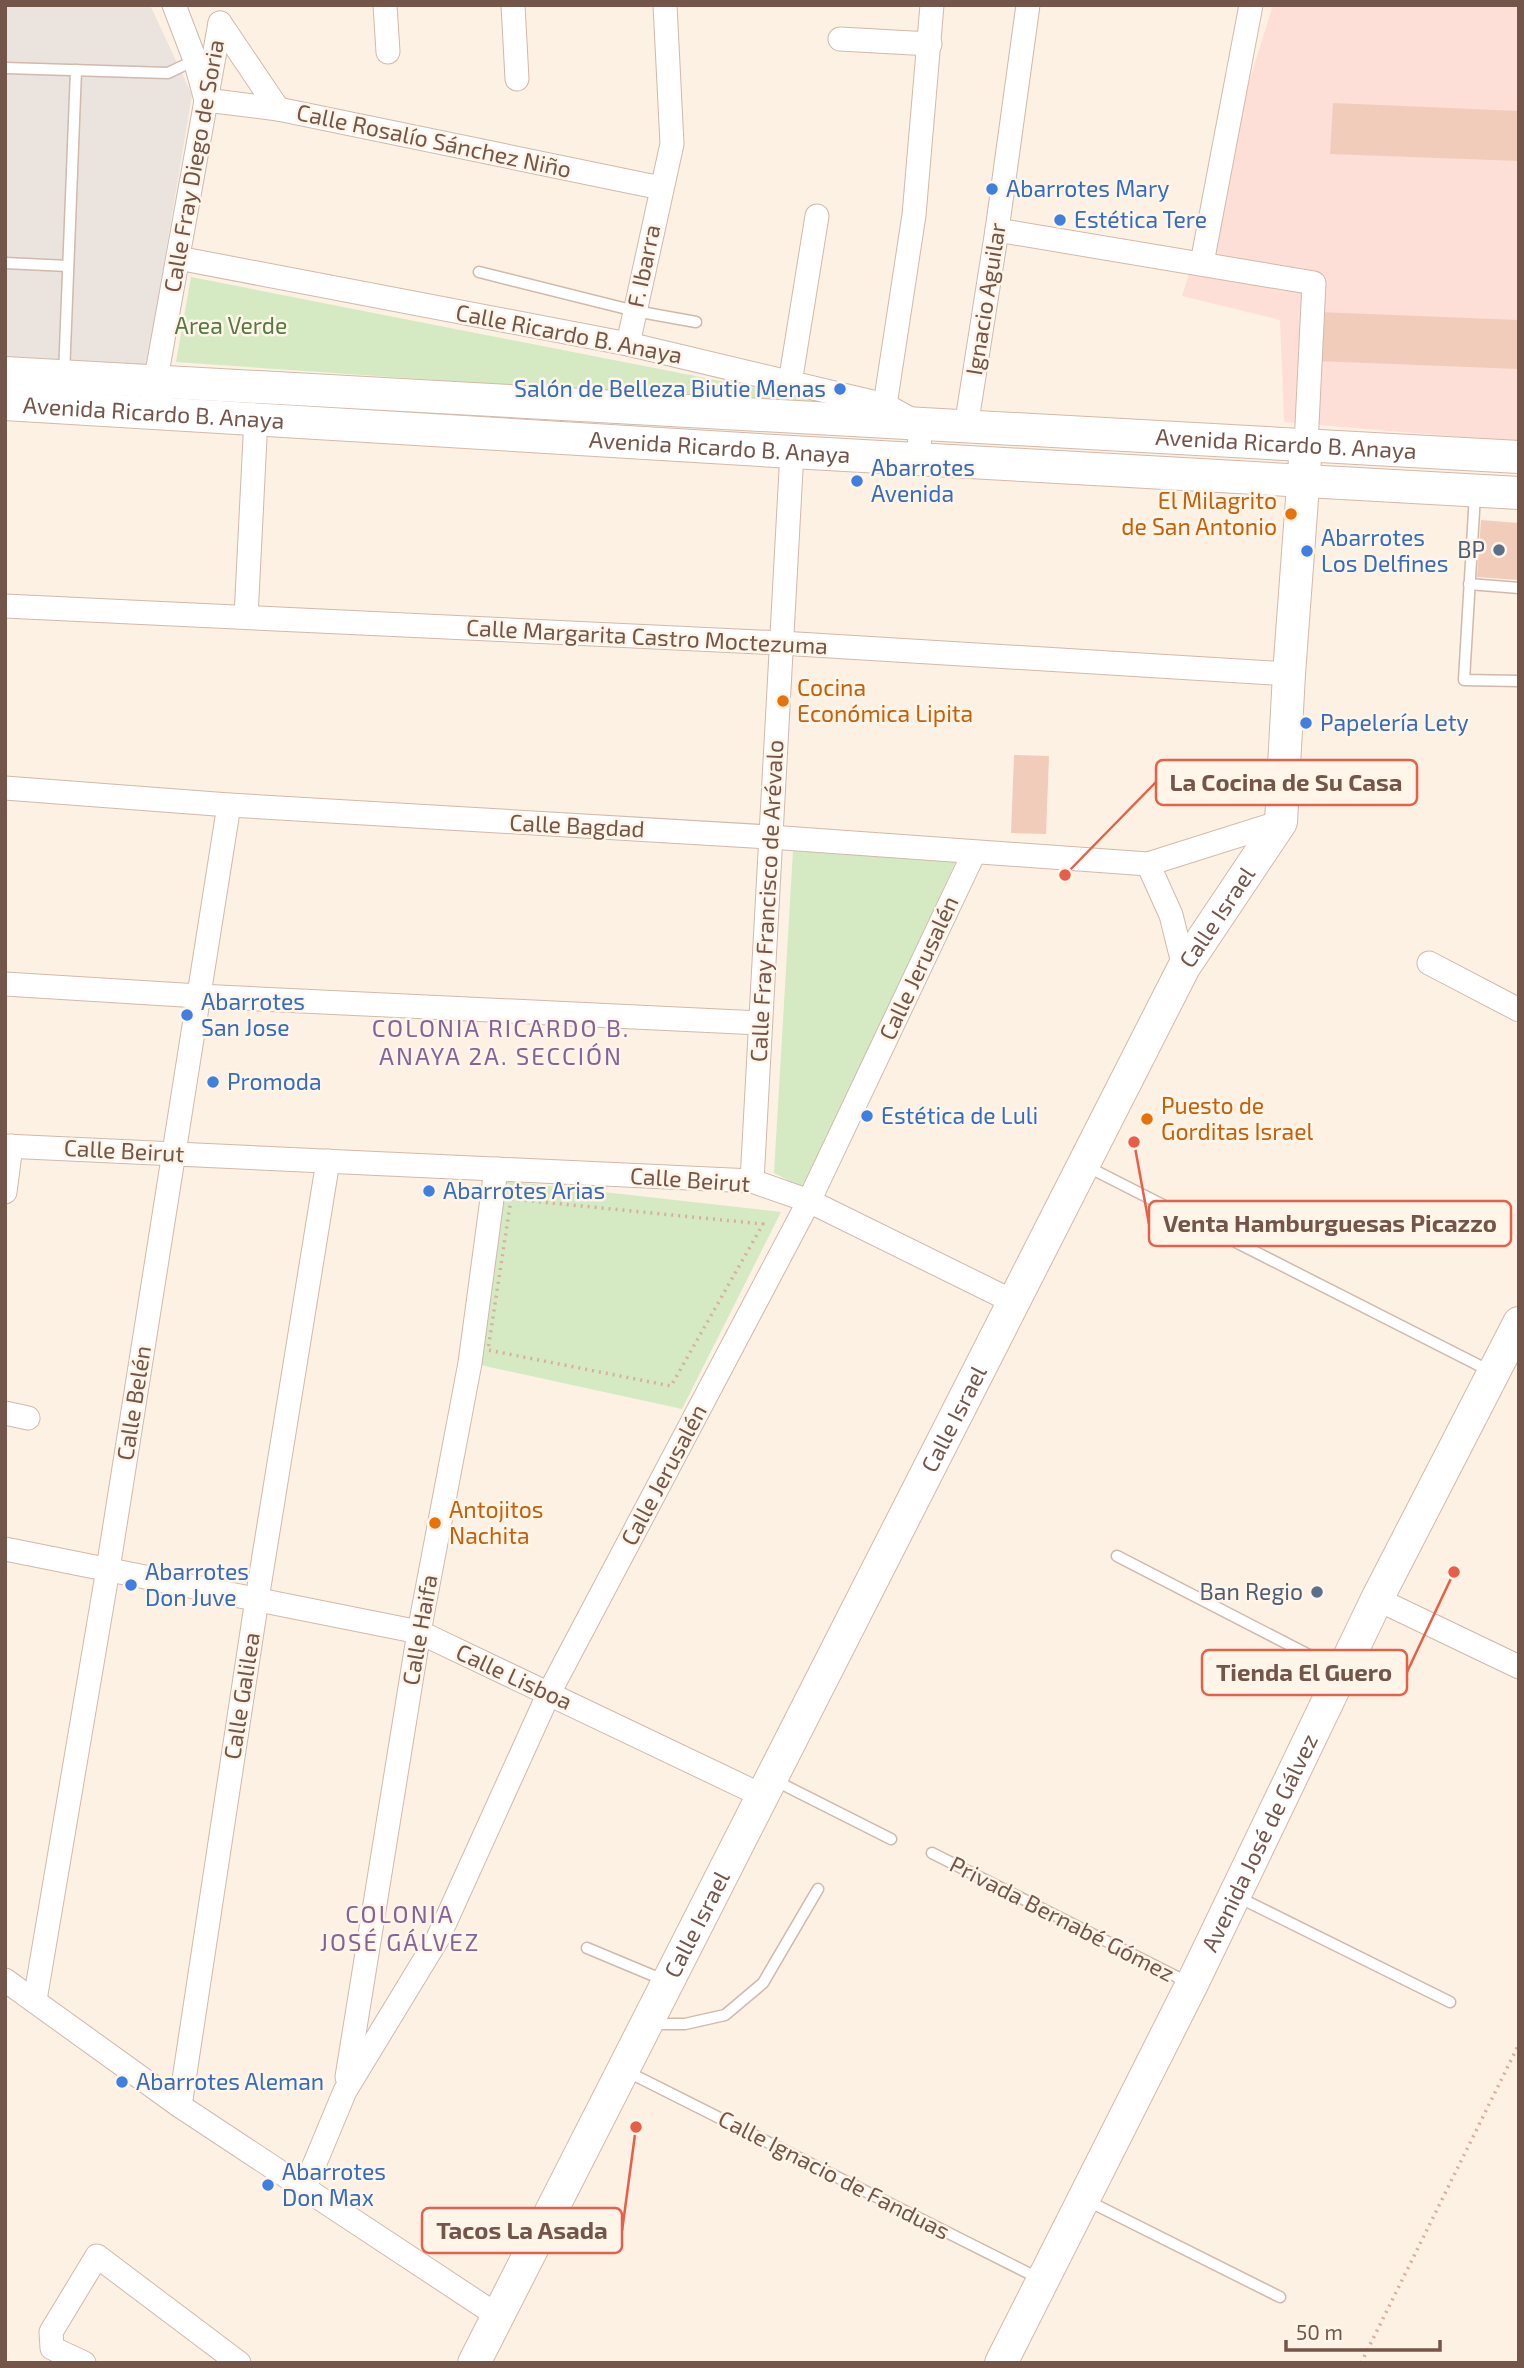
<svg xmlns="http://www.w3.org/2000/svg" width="1524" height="2368" font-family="'Exo 2',sans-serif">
<rect width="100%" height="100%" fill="#fcf1e3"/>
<polygon fill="#fddfd7" points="1273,5 1519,5 1519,442 1284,422 1280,320 1182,296"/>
<polygon fill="#ebe3de" points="5,5 150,5 192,95 147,365 5,357"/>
<g fill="#d5eac2">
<polygon points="191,277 868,410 176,362"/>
<polygon points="793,851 956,861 805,1189 774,1173"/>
<polygon points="497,1180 781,1212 682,1409 471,1363"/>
</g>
<g fill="#f2ccbb">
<polygon points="1333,103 1519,111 1519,161 1330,154"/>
<polygon points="1319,312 1519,320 1518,369 1317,361"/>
<polygon points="1481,520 1519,523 1519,580 1477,577"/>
<polygon points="1014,755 1049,756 1046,834 1011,833"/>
</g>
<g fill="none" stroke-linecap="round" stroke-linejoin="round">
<g stroke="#d0b9ad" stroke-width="13">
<g id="lane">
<polyline points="5,68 168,73 195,60"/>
<polyline points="5,263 68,266"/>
<polyline points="479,272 635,311 696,322"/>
<polyline points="64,375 76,70"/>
<polyline points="1475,494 1464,680 1519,681"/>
<polyline points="1469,584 1519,588"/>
<polyline points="1086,1166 1490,1371"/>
<polyline points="1117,1556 1338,1670"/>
<polyline points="774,1780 891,1839"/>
<polyline points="932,1853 1189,1983"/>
<polyline points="1236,1896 1450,2002"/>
<polyline points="587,1948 666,1981"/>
<polyline points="650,2024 685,2024 725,2015 763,1983 818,1889"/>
<polyline points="626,2071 1040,2279"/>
<polyline points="1086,2200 1280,2297"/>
</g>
</g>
<g stroke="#d0b9ad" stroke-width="25">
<g id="street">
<polyline points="174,5 195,60 206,100 278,109 661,188"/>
<polyline points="385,5 388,52"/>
<polyline points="513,5 517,79"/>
<polyline points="220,23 278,109"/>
<polyline points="840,39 930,44"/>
<polyline points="997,230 1314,283 1306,445"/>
<polyline points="178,258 628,344 885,405 921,425 918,458"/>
<polyline points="1202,263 1251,5"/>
<polyline points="628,344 672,144 665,5"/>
<polyline points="790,383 817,216"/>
<polyline points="153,395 220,23"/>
<polyline points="885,405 914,215 932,5"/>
<polyline points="966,427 997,230 1028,5"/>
<polyline points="5,606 781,643 1289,674"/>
<polyline points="246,617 256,418"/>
<polyline points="5,788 229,805 770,837 1148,864 1281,822"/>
<polyline points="1148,864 1171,915 1184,967"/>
<polyline points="1429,963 1519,1010"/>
<polyline points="5,984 199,996 760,1023"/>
<polyline points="5,1146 752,1181 809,1201 1014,1302"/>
<polyline points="752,1181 792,452"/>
<polyline points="5,1192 11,1146"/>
<polyline points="5,1413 28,1418"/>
<polyline points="5,1549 419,1632 763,1796"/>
<polyline points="1377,1599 1519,1667"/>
<polyline points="5,1980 180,2106 498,2316"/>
<polyline points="35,2000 108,1569 229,805"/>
<polyline points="347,2077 419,1632 470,1363 496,1169"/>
<polyline points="180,2106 257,1599 328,1161"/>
<polyline points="305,2187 345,2091 438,1938 549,1693 809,1201 974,853"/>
<polyline points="84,2363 52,2348 51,2332 97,2256 239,2363"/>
</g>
</g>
<g stroke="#d3b9aa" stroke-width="34">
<g id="secondary">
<path id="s1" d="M5,373L1519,457"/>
<path id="s2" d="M5,404L792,452L1519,493"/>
<path id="s3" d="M474,2363L1184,967L1281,822L1289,674L1306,445"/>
<path id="s4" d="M1001,2363L1192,1984L1377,1599L1519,1323"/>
</g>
</g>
<g stroke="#d6b09e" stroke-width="3.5" stroke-dasharray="2 5" stroke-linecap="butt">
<polygon points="511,1199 763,1224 671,1386 488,1350"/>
<polyline points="1361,2363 1519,2044"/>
</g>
<use href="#lane" stroke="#fff" stroke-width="10"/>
<use href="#street" stroke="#fff" stroke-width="23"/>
<use href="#secondary" stroke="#fff" stroke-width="32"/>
</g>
<g fill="#3f7fe0" stroke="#fff5e9" stroke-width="2.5">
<circle cx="992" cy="189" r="7"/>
<circle cx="1060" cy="220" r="7"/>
<circle cx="840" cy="389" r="7"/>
<circle cx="857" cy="481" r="7"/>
<circle cx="1307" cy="551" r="7"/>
<circle cx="1306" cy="723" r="7"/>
<circle cx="187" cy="1015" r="7"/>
<circle cx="213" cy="1082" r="7"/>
<circle cx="867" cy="1116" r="7"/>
<circle cx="429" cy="1191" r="7"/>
<circle cx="131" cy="1585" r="7"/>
<circle cx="122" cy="2082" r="7"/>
<circle cx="268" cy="2185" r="7"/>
</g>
<g fill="#e8710a" stroke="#fff5e9" stroke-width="2.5">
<circle cx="1291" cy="514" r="7"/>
<circle cx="783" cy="701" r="7"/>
<circle cx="1147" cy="1119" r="7"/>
<circle cx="435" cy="1523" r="7"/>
</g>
<g fill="#5c6f8a" stroke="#fff5e9" stroke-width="2.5">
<circle cx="1499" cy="550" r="7"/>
<circle cx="1317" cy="1592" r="7"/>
</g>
<g text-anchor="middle" stroke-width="5" stroke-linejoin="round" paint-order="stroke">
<g font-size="23" fill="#745549" stroke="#fff5e9">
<text transform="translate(434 141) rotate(12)" y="8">Calle Rosalío Sánchez Niño</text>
<text transform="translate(194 166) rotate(-80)" y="8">Calle Fray Diego de Soria</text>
<text transform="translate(644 266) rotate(-78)" y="8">F. Ibarra</text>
<text transform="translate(986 299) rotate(-81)" y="8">Ignacio Aguilar</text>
<text transform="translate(569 334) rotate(11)" y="8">Calle Ricardo B. Anaya</text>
<text dy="8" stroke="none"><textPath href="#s2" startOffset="149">Avenida Ricardo B. Anaya</textPath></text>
<text dy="8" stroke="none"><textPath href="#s1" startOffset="1283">Avenida Ricardo B. Anaya</textPath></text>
<text dy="8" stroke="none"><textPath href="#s2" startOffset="716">Avenida Ricardo B. Anaya</textPath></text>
<text transform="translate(647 637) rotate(3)" y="8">Calle Margarita Castro Moctezuma</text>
<text transform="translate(577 826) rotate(3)" y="8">Calle Bagdad</text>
<text transform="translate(767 901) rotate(-87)" y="8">Calle Fray Francisco de Arévalo</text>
<text dy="8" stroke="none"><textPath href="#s3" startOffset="1626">Calle Israel</textPath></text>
<text transform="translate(919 968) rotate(-65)" y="8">Calle Jerusalén</text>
<text transform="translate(124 1151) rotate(3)" y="8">Calle Beirut</text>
<text transform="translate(690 1180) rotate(4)" y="8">Calle Beirut</text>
<text transform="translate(134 1403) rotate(-81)" y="8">Calle Belén</text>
<text dy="8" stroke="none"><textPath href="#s3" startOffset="1059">Calle Israel</textPath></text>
<text transform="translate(664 1475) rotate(-62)" y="8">Calle Jerusalén</text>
<text transform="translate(420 1630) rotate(-80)" y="8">Calle Haifa</text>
<text transform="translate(514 1677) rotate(25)" y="8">Calle Lisboa</text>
<text transform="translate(242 1696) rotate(-81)" y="8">Calle Galilea</text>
<text dy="8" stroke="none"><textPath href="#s4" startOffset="581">Avenida José de Gálvez</textPath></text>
<text transform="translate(1062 1919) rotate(27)" y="8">Privada Bernabé Gómez</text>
<text dy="8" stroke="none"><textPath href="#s3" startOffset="492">Calle Israel</textPath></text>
<text transform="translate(834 2175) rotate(27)" y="8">Calle Ignacio de Fanduas</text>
</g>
<g font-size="23" fill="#366cbe" stroke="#fff5e9" text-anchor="start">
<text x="1006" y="197">Abarrotes Mary</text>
<text x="1074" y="228">Estética Tere</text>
<text x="826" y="397" text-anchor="end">Salón de Belleza Biutie Menas</text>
<text x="871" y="476">Abarrotes<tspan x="871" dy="26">Avenida</tspan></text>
<text x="1321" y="546">Abarrotes<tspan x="1321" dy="26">Los Delfines</tspan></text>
<text x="1320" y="731">Papelería Lety</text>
<text x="201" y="1010">Abarrotes<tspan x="201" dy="26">San Jose</tspan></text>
<text x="227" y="1090">Promoda</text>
<text x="881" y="1124">Estética de Luli</text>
<text x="443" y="1199">Abarrotes Arias</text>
<text x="145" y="1580">Abarrotes<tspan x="145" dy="26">Don Juve</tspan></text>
<text x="136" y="2090">Abarrotes Aleman</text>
<text x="282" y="2180">Abarrotes<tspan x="282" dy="26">Don Max</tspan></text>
</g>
<g font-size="23" fill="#567a41" stroke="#fff5e9">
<text x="231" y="334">Area Verde</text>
</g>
<g font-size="23" fill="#c56008" stroke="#fff5e9" text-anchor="start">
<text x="1277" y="509" text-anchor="end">El Milagrito<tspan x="1277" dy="26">de San Antonio</tspan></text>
<text x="797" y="696">Cocina<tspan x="797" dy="26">Económica Lipita</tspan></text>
<text x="1161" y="1114">Puesto de<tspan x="1161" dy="26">Gorditas Israel</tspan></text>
<text x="449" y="1518">Antojitos<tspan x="449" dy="26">Nachita</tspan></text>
</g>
<g font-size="23" fill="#4e5e75" stroke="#fff5e9" text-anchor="end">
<text x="1485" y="558">BP</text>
<text x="1303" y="1600">Ban Regio</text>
</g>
<g font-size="24" letter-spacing="2" fill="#836498" stroke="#fff5e9">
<text x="501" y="1037">COLONIA RICARDO B.<tspan x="501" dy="28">ANAYA 2A. SECCIÓN</tspan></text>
<text x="400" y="1923">COLONIA<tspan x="400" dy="28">JOSÉ GÁLVEZ</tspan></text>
</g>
</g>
<path fill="none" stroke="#e75f48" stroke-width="2.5" d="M1065 875L1156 782M1134 1142L1149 1224M1454 1572L1407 1672M636 2127L622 2231"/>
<g fill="#e75f48" stroke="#fff5e9" stroke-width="2.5">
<circle cx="1065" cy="875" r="7"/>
<circle cx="1134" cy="1142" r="7"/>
<circle cx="1454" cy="1572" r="7"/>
<circle cx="636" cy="2127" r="7"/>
</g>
<g fill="#fff5e9" stroke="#e75f48" stroke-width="2.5">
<rect x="1156" y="760" width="261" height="45" rx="7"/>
<rect x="1149" y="1201" width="362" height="45" rx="7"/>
<rect x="1202" y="1650" width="205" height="45" rx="7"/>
<rect x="422" y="2208" width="200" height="45" rx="7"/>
</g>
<g font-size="24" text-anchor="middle" font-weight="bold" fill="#745549">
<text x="1286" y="791">La Cocina de Su Casa</text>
<text x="1330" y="1232">Venta Hamburguesas Picazzo</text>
<text x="1304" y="1681">Tienda El Guero</text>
<text x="522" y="2239">Tacos La Asada</text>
</g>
<rect width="1524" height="2368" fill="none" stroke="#745549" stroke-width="14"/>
<path d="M1286 2340v10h154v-10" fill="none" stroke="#745549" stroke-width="3.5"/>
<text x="1296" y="2340" font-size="21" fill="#745549" stroke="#fff5e9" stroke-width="5" paint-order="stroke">50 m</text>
</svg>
